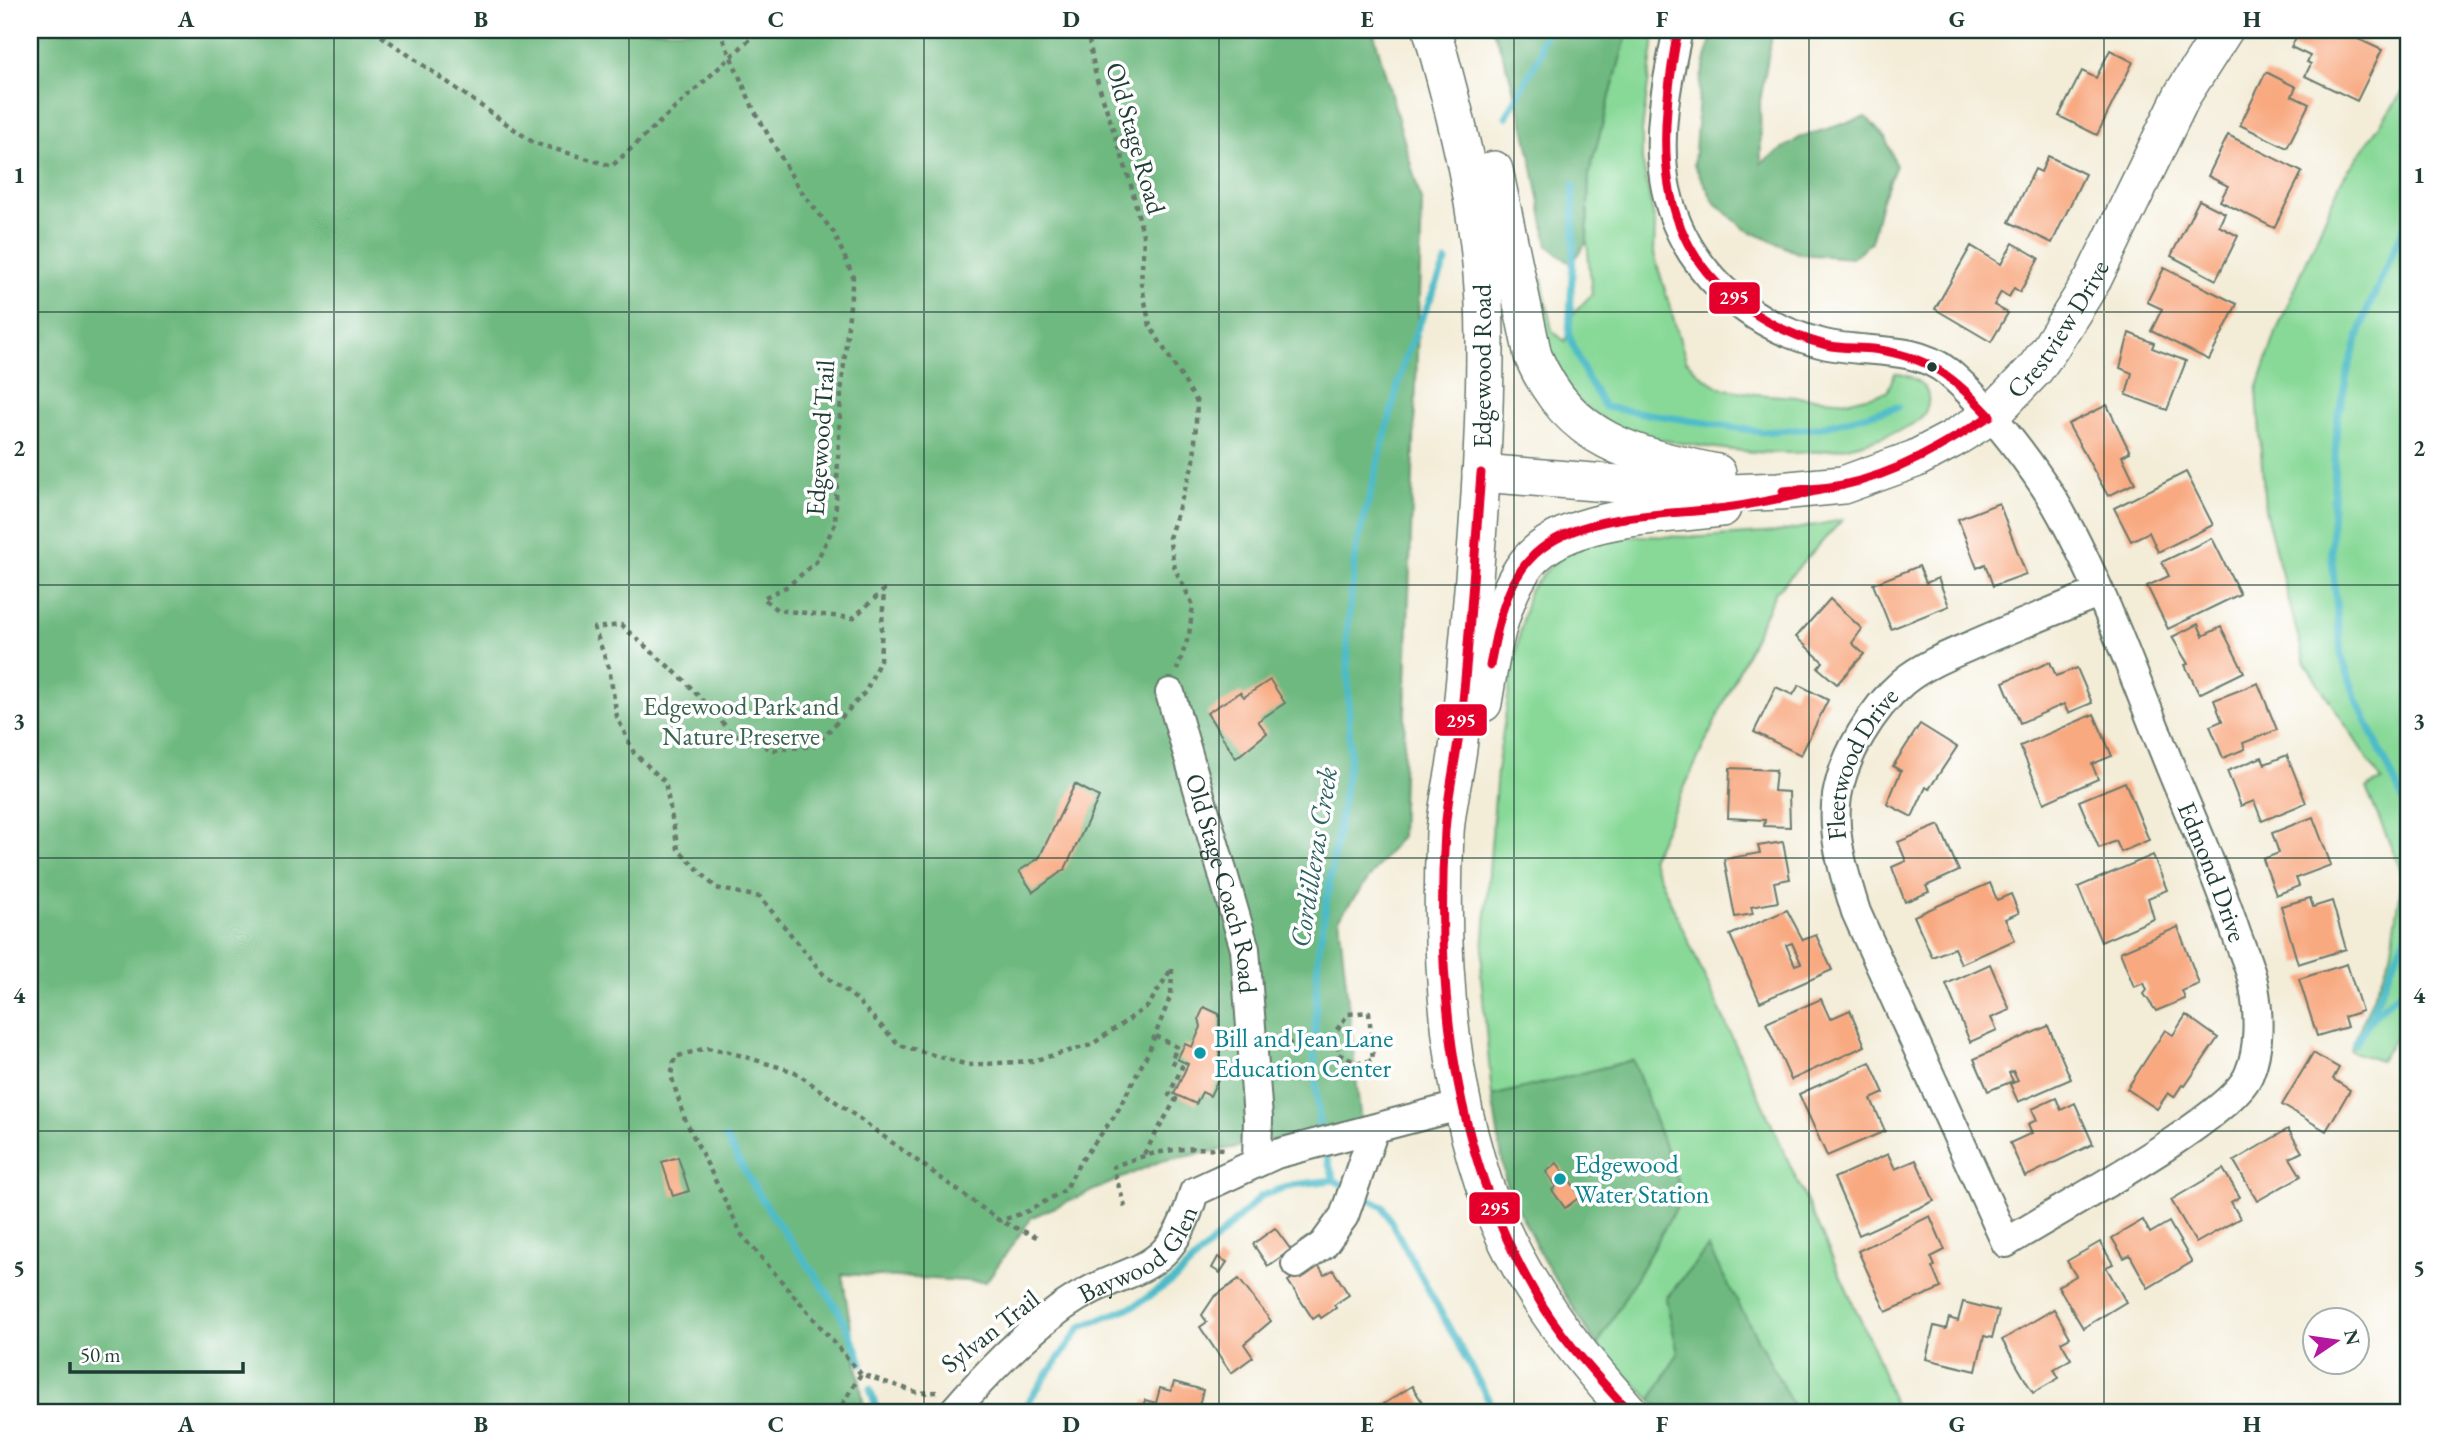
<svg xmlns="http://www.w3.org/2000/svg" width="2438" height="1443" font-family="'EB Garamond',serif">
<rect width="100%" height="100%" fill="#fff"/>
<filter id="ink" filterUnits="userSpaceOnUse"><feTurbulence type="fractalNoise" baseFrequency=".0143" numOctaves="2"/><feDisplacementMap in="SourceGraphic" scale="14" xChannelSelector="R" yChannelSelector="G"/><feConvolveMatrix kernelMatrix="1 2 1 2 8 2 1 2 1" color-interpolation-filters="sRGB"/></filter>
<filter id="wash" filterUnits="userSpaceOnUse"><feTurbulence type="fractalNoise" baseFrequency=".00686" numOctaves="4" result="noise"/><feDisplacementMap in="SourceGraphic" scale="28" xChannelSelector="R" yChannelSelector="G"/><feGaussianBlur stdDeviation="1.57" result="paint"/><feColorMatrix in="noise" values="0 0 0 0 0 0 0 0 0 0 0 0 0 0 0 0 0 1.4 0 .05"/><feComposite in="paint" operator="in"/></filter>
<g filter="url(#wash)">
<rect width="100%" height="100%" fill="#f3ecd7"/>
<g fill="#88d998" stroke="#548b66" stroke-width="2">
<path d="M1628,30H1655L1642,131V160L1655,224L1654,254L1686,360L1699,374L1721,388L1755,394L1850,401L1887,392L1895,373C1912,375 1936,387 1926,410C1920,423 1905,428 1892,433C1828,460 1760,455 1694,445C1673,441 1651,440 1631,433C1616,429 1598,417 1585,407C1547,379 1544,325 1535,282L1542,279L1552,331L1565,341L1573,314L1592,294L1587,241L1589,174Z"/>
<polygon points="2408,84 2408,1016 2380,1061 2350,1051 2391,955 2403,875 2366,788 2382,781 2305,663 2265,510 2257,390 2277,330 2341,181"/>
<polygon points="1842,520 1775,593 1651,859 1876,1354 1897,1413 1797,1413 1708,1248 1666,1298 1678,1353 1651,1400 1597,1346 1683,1196 1633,1060 1492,1096 1481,976 1497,770 1513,665 1529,591 1550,566 1576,546 1626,536 1701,537 1780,532"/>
</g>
<g fill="#6eb980" stroke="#467b5a" stroke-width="2">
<polygon points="30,30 1373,30 1422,204 1401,836 1339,918 1361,1124 1161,1161 1032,1217 986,1282 842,1274 865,1413 30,1413"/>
<path d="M1493,30H1628L1589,174L1587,241L1572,264L1548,246C1534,172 1522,99 1493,30Z"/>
<polygon points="1713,30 1773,30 1760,101 1761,163 1801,137 1866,117 1886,139 1896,165 1881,202 1871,242 1852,258 1800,254 1745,229 1715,203 1694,165 1700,83"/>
<polygon points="1633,1060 1683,1196 1597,1346 1543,1259 1506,1184 1492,1096"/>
<polygon points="1708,1247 1797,1413 1664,1413 1651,1400 1678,1353 1666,1299"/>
</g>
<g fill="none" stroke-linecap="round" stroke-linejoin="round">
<g stroke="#4ebbc8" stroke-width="7">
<polyline points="1506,117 1542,51 1540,43 1549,30"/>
<polyline points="1573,185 1574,238 1569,335 1587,378 1605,407 1762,432 1817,428 1898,407"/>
<polyline points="2408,218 2367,311 2349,366 2337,422 2331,547 2341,654 2356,698 2408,810"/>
<polyline points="2368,1020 2408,930"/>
<path d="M2355,1044C2369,1018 2384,1003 2408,986"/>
<polyline points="1320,1136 1314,1056 1318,954 1350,757 1347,634 1356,549 1405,358 1446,262"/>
<path d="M726,1138C739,1161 752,1185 767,1207C801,1258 843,1305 862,1363"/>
<polyline points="1324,1147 1334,1180 1348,1188"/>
<polyline points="1359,1194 1383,1207 1496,1413"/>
<polyline points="870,1389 878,1413"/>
<polyline points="1020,1413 1081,1327 1136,1305 1176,1278 1261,1196 1292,1185 1334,1180"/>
</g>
</g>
<g id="blocks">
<g fill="#f8a980" fill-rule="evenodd">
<polygon points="2300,30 2339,30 2382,50 2357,101 2305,76 2311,64 2307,62 2310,56 2291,47"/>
<polygon points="2110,50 2133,62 2097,135 2059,116 2082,71 2096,78"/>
<polygon points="2266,72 2296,87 2292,96 2309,104 2287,148 2240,125"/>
<polygon points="2228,135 2302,172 2274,228 2220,201 2228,186 2208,176"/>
<polygon points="2048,156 2085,174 2052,243 2009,222 2035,169 2041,172"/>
<polygon points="2199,200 2225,213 2219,226 2238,236 2216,280 2171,256"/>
<polygon points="2013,243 2039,258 2020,292 2014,288 2009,297 2001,292 1994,305 2008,313 1991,342 1935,309 1971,246 2001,264"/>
<polygon points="2164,268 2237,304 2209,360 2151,331 2162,309 2147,302"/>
<polygon points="2129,333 2154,343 2152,348 2186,361 2167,410 2126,395 2132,373 2120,368"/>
<polygon points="2107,405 2130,452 2122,456 2135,483 2108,496 2068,424"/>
<polygon points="2186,472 2213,525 2158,552 2149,532 2131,541 2114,508"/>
<polygon points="1999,503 2026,574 1993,586 1985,564 1977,568 1958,519"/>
<polygon points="2212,538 2240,594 2168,629 2147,586 2169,576 2162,562"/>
<polygon points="1919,566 1926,583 1938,578 1949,606 1891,629 1873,584"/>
<polygon points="1830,599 1862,629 1852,643 1864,654 1837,684 1818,668 1823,662 1796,637"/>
<polygon points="2198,624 2203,636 2221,627 2244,672 2199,694 2185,665 2188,664 2172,637"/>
<polygon points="2050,662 2056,676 2077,668 2092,703 2068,713 2064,704 2020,723 2003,682"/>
<polygon points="1270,680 1285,703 1258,721 1267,733 1236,758 1207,713 1240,692 1244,697"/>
<polygon points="2258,683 2277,730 2243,743 2245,749 2223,758 2210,726 2222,721 2214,700"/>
<polygon points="1799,685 1828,700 1801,755 1754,732 1776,687 1793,695"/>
<polygon points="2094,714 2112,756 2092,764 2098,779 2044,803 2020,746"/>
<polygon points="1920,724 1957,747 1929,789 1926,787 1912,817 1887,804 1901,771 1893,766"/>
<polygon points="2287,755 2306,803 2262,821 2254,801 2241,806 2227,771 2262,757 2265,764"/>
<polygon points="1730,768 1776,770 1774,791 1789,792 1790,827 1764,826 1765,820 1728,818"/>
<polygon points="2125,782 2149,840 2121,852 2116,841 2099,848 2079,801"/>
<polygon points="1075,784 1099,797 1065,869 1033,892 1019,871 1039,858"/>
<polygon points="2313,817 2331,865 2296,878 2299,886 2276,895 2263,859 2279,853 2272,833"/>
<polygon points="1939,825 1959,871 1926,886 1929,892 1905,902 1892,867 1906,861 1898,842"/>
<polygon points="1783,842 1790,879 1774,882 1778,902 1751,907 1753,914 1735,917 1724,859 1760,853 1758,846"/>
<polygon points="2153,855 2167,890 2148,898 2154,919 2101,942 2078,887"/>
<polygon points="1990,883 1997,900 2011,894 2019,913 2005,919 2015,940 1961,964 1954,948 1932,957 1914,916"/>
<polygon points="2310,898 2313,907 2332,901 2346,949 2298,964 2281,906"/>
<path d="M1787,910L1803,940L1816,935L1832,970L1760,1002L1730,935ZM1792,943L1801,963L1795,965L1786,945Z"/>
<polygon points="2178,927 2199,984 2182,991 2185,999 2156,1011 2144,994 2147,990 2144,983 2134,987 2120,952"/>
<polygon points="1990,964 2010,1010 1991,1018 1997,1030 1970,1042 1946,984"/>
<polygon points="2347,964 2362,1011 2344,1017 2347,1027 2317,1036 2299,979"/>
<polygon points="1821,999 1830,1019 1850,1010 1865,1046 1791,1080 1766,1023"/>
<polygon points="1204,1007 1219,1014 1220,1075 1210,1096 1202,1092 1196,1104 1174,1094 1188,1064 1177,1059 1185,1044 1192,1047 1201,1027 1199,1018"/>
<polygon points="2186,1015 2218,1038 2185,1086 2182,1085 2174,1097 2168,1093 2157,1109 2127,1089 2165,1030 2173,1035"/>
<polygon points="2048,1026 2071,1079 2018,1102 2010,1084 2018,1081 2013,1071 2009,1073 2013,1081 1988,1091 1974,1059"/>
<polygon points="2313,1053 2339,1068 2333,1079 2350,1090 2326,1131 2282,1105"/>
<polygon points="1870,1062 1884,1093 1871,1099 1885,1131 1827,1156 1799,1094"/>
<polygon points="2056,1098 2061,1110 2075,1103 2093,1144 2025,1177 2010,1143 2032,1133 2028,1124 2037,1120 2032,1109"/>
<polygon points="2288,1129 2302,1152 2290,1158 2301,1176 2257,1201 2234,1161"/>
<polygon points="1888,1154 1895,1169 1916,1160 1934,1201 1859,1235 1834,1178"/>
<polygon points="678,1157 689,1191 673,1196 662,1162"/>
<polygon points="1557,1163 1581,1196 1565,1208 1552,1190 1556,1186 1546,1172"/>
<polygon points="2223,1169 2240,1197 2231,1202 2240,1218 2196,1243 2171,1200"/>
<polygon points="1930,1216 1945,1250 1931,1257 1935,1266 1932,1267 1941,1288 1886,1312 1858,1251"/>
<polygon points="2143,1220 2150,1233 2169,1222 2192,1262 2148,1288 2130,1255 2124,1258 2112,1238"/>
<polygon points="1275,1228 1291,1250 1268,1266 1253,1244"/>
<polygon points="2100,1242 2113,1264 2106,1267 2126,1302 2083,1328 2058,1286 2076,1276 2067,1261"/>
<polygon points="1218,1257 1227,1262 1220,1273 1212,1268"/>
<polygon points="1317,1263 1324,1275 1333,1270 1349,1295 1334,1305 1336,1308 1321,1318 1319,1315 1313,1319 1288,1281"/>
<polygon points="1239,1279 1271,1321 1244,1344 1253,1357 1231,1373 1200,1327 1207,1322 1202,1315 1214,1297"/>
<polygon points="1963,1302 1999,1311 1992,1338 1984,1336 1976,1371 1926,1359 1934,1326 1946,1329 1949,1318 1958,1321"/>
<polygon points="2054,1309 2070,1337 2061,1342 2071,1359 2054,1369 2059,1378 2033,1393 2002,1340"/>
<polygon points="1174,1382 1203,1390 1197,1413 1141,1413 1145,1400 1156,1403 1160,1388 1171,1391"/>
<polygon points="1412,1386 1424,1405 1418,1413 1370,1413"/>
</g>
</g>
</g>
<g filter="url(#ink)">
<use href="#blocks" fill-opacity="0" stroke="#697a6d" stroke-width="2"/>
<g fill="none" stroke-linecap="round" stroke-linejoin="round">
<g stroke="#697a6d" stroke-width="32">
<g id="minor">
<path id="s1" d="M1678,30C1667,80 1655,138 1666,189C1683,268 1747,326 1824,344C1865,354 1913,344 1948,372C1987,405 2039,472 2063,517C2109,601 2140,695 2177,783C2198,833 2219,882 2236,933C2242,950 2251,969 2254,987C2259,1014 2260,1048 2249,1074C2231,1119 2055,1211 2006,1243L1856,912C1845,876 1831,835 1837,796C1844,755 1872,709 1903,682C1926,663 1957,652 1984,640C2022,624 2060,608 2098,593"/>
<path id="s2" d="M1170,693L1245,949L1258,1118L1257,1162"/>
<polyline points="1296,1264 1323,1245 1344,1216 1374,1130"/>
<path id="s3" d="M952,1413C986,1374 1022,1336 1064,1306C1128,1261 1169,1284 1194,1192L1276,1154L1463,1105"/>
</g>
</g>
<g stroke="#697a6d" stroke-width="40">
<g id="major">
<path d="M1432,30C1462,136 1485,231 1485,342C1485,475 1472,608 1459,740C1456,771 1447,802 1445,833C1439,956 1447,1087 1491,1204C1521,1284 1574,1350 1630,1413"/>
<path d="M1494,170L1533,356C1570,442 1632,455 1717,473"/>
<path id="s4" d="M1481,473L1732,493L1779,491L1843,485L1915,459L1951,440L1990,416L2035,369L2050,348L2093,279L2183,94L2224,30"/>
<path d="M1483,703C1490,659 1498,607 1522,570C1558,514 1662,516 1722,508"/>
</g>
</g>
<g stroke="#697a6d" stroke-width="4.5" stroke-dasharray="5 5" stroke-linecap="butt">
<polyline points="373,30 534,143 612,166 760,30"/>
<polyline points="719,30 754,110 798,187 834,233 853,276 841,393 835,524 816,562 788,586 763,598 777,610 853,618 884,590 880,660 866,691 815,746 773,750 731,732 684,680 621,625 594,628 609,668 617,717 634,753 665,782 678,849 716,888 760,897 824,975 856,999 899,1045 968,1065 1032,1061 1091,1045 1148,1006 1172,968 1171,995 1148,1053 1116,1114 1079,1164 1065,1190 1028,1211 1000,1221"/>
<polyline points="1087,30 1096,77 1130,181 1144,239 1141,282 1150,326 1197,402 1194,461 1169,538 1175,569 1193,605 1189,635 1177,670"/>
<polygon points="1369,1012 1373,1060 1357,1063 1338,1054 1336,1031 1348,1014"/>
<polyline points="1371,1036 1391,1035"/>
<polyline points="1277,1044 1335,1042"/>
<polyline points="1144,1154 1176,1099 1169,1095 1182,1067 1171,1061 1177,1047 1156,1036"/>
<path d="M1125,1207L1113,1167C1151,1151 1183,1146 1224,1149"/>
<polyline points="861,1374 742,1235 684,1117 671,1075 675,1057 706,1048 726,1051 795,1072 1000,1221 1039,1238"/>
<polyline points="837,1413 861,1374 919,1393 937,1392"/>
</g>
<use href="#minor" stroke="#fff" stroke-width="28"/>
<use href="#major" stroke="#fff" stroke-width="37"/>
<g stroke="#fff" stroke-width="14">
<g id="bus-1">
<path d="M1678,30C1659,134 1649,243 1748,309C1771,325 1799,338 1826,345C1841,349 1858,347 1873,349C1930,357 1952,376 1990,416"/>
<path d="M1481,473C1475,552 1470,632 1462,711C1458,751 1448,791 1445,831C1435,989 1454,1155 1535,1293C1560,1337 1596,1375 1630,1413"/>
<path d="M1783,491C1803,489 1823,489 1843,485C1897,474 1944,445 1990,416"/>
<path d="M1490,666C1497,628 1505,582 1535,554C1582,510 1673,516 1733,507C1770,501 1807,493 1843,485"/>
</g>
</g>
<use href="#bus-1" stroke="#e4002b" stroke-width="9"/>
</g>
</g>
<path fill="none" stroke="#1f3d34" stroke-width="2" stroke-opacity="0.55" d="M334,30V1413M629,30V1413M924,30V1413M1219,30V1413M1514,30V1413M1809,30V1413M2104,30V1413M30,312H2408M30,585H2408M30,858H2408M30,1131H2408"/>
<circle fill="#1f3d34" stroke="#fff" stroke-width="2.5" cx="1932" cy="367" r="6"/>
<g fill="#0f9aa8" stroke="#fff" stroke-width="2.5">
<circle cx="1200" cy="1053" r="7"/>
<circle cx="1560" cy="1179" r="7"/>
</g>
<g text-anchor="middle" stroke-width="7" stroke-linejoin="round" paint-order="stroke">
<g font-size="26" fill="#1f3d34" stroke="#fff">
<text transform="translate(1136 138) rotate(74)" y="9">Old Stage Road</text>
<text dy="9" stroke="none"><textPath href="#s4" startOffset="637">Crestview Drive</textPath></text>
<text transform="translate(1482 366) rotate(-90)" y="9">Edgewood Road</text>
<text transform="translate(820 438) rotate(-86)" y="9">Edgewood Trail</text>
<text dy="9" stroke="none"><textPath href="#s1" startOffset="2123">Fleetwood Drive</textPath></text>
<text dy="9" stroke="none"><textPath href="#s1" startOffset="1094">Edmond Drive</textPath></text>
<text dy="9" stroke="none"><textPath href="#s2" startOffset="198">Old Stage Coach Road</textPath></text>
<text dy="9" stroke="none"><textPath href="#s3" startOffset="248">Baywood Glen</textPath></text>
<text transform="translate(990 1331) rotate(-38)" y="9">Sylvan Trail</text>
</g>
<g font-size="26" fill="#39644d" stroke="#fff">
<text x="741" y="715">Edgewood Park and<tspan x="741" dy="30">Nature Preserve</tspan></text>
</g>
<g font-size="26" fill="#0d838f" stroke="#fff" text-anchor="start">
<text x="1214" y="1047">Bill and Jean Lane<tspan x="1214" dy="30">Education Center</tspan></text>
<text x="1574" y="1173">Edgewood<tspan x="1574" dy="30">Water Station</tspan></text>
</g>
<g font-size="28" font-style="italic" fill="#2d6360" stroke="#fff">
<text transform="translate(1313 857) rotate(-81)" y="10">Cordilleras Creek</text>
</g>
</g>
<g stroke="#fff" stroke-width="2.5">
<rect x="1708" y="281" width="53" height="34" rx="7" fill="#e4002b"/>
<rect x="1434" y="703" width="54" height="34" rx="7" fill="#e4002b"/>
<rect x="1468" y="1191" width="53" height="34" rx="7" fill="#e4002b"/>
</g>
<g font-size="19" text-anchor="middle" font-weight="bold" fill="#fff">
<text x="1734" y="304">295</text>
<text x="1461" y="727">295</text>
<text x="1495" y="1215">295</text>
</g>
<rect width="2438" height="1443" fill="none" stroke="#fff" stroke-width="77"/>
<g transform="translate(2336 1341) rotate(77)"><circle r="33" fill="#ffffff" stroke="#a5b1ae" stroke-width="2"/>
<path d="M0-5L12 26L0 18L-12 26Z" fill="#b5179e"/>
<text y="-10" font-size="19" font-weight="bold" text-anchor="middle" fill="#1f3d34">N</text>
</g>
<path d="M70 1362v10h173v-10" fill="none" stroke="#1f3d34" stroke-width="3.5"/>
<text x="80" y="1362" font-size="21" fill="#1f3d34" stroke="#ffffff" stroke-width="5" paint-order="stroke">50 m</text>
<rect x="38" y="38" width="2362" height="1366" fill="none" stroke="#1f3d34" stroke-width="2.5"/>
<g font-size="23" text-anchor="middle" font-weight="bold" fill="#1f3d34">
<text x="186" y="27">A</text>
<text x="481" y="27">B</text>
<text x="776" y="27">C</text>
<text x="1071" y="27">D</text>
<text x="1367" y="27">E</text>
<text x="1662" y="27">F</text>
<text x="1957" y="27">G</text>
<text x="2252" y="27">H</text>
<text x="19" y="183">1</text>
<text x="2419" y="183">1</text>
<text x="19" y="456">2</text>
<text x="2419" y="456">2</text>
<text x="19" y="729">3</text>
<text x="2419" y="729">3</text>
<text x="19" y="1003">4</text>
<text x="2419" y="1003">4</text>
<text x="19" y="1276">5</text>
<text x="2419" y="1276">5</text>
<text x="186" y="1432">A</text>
<text x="481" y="1432">B</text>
<text x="776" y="1432">C</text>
<text x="1071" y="1432">D</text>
<text x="1367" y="1432">E</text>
<text x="1662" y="1432">F</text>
<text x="1957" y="1432">G</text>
<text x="2252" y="1432">H</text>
</g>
</svg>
